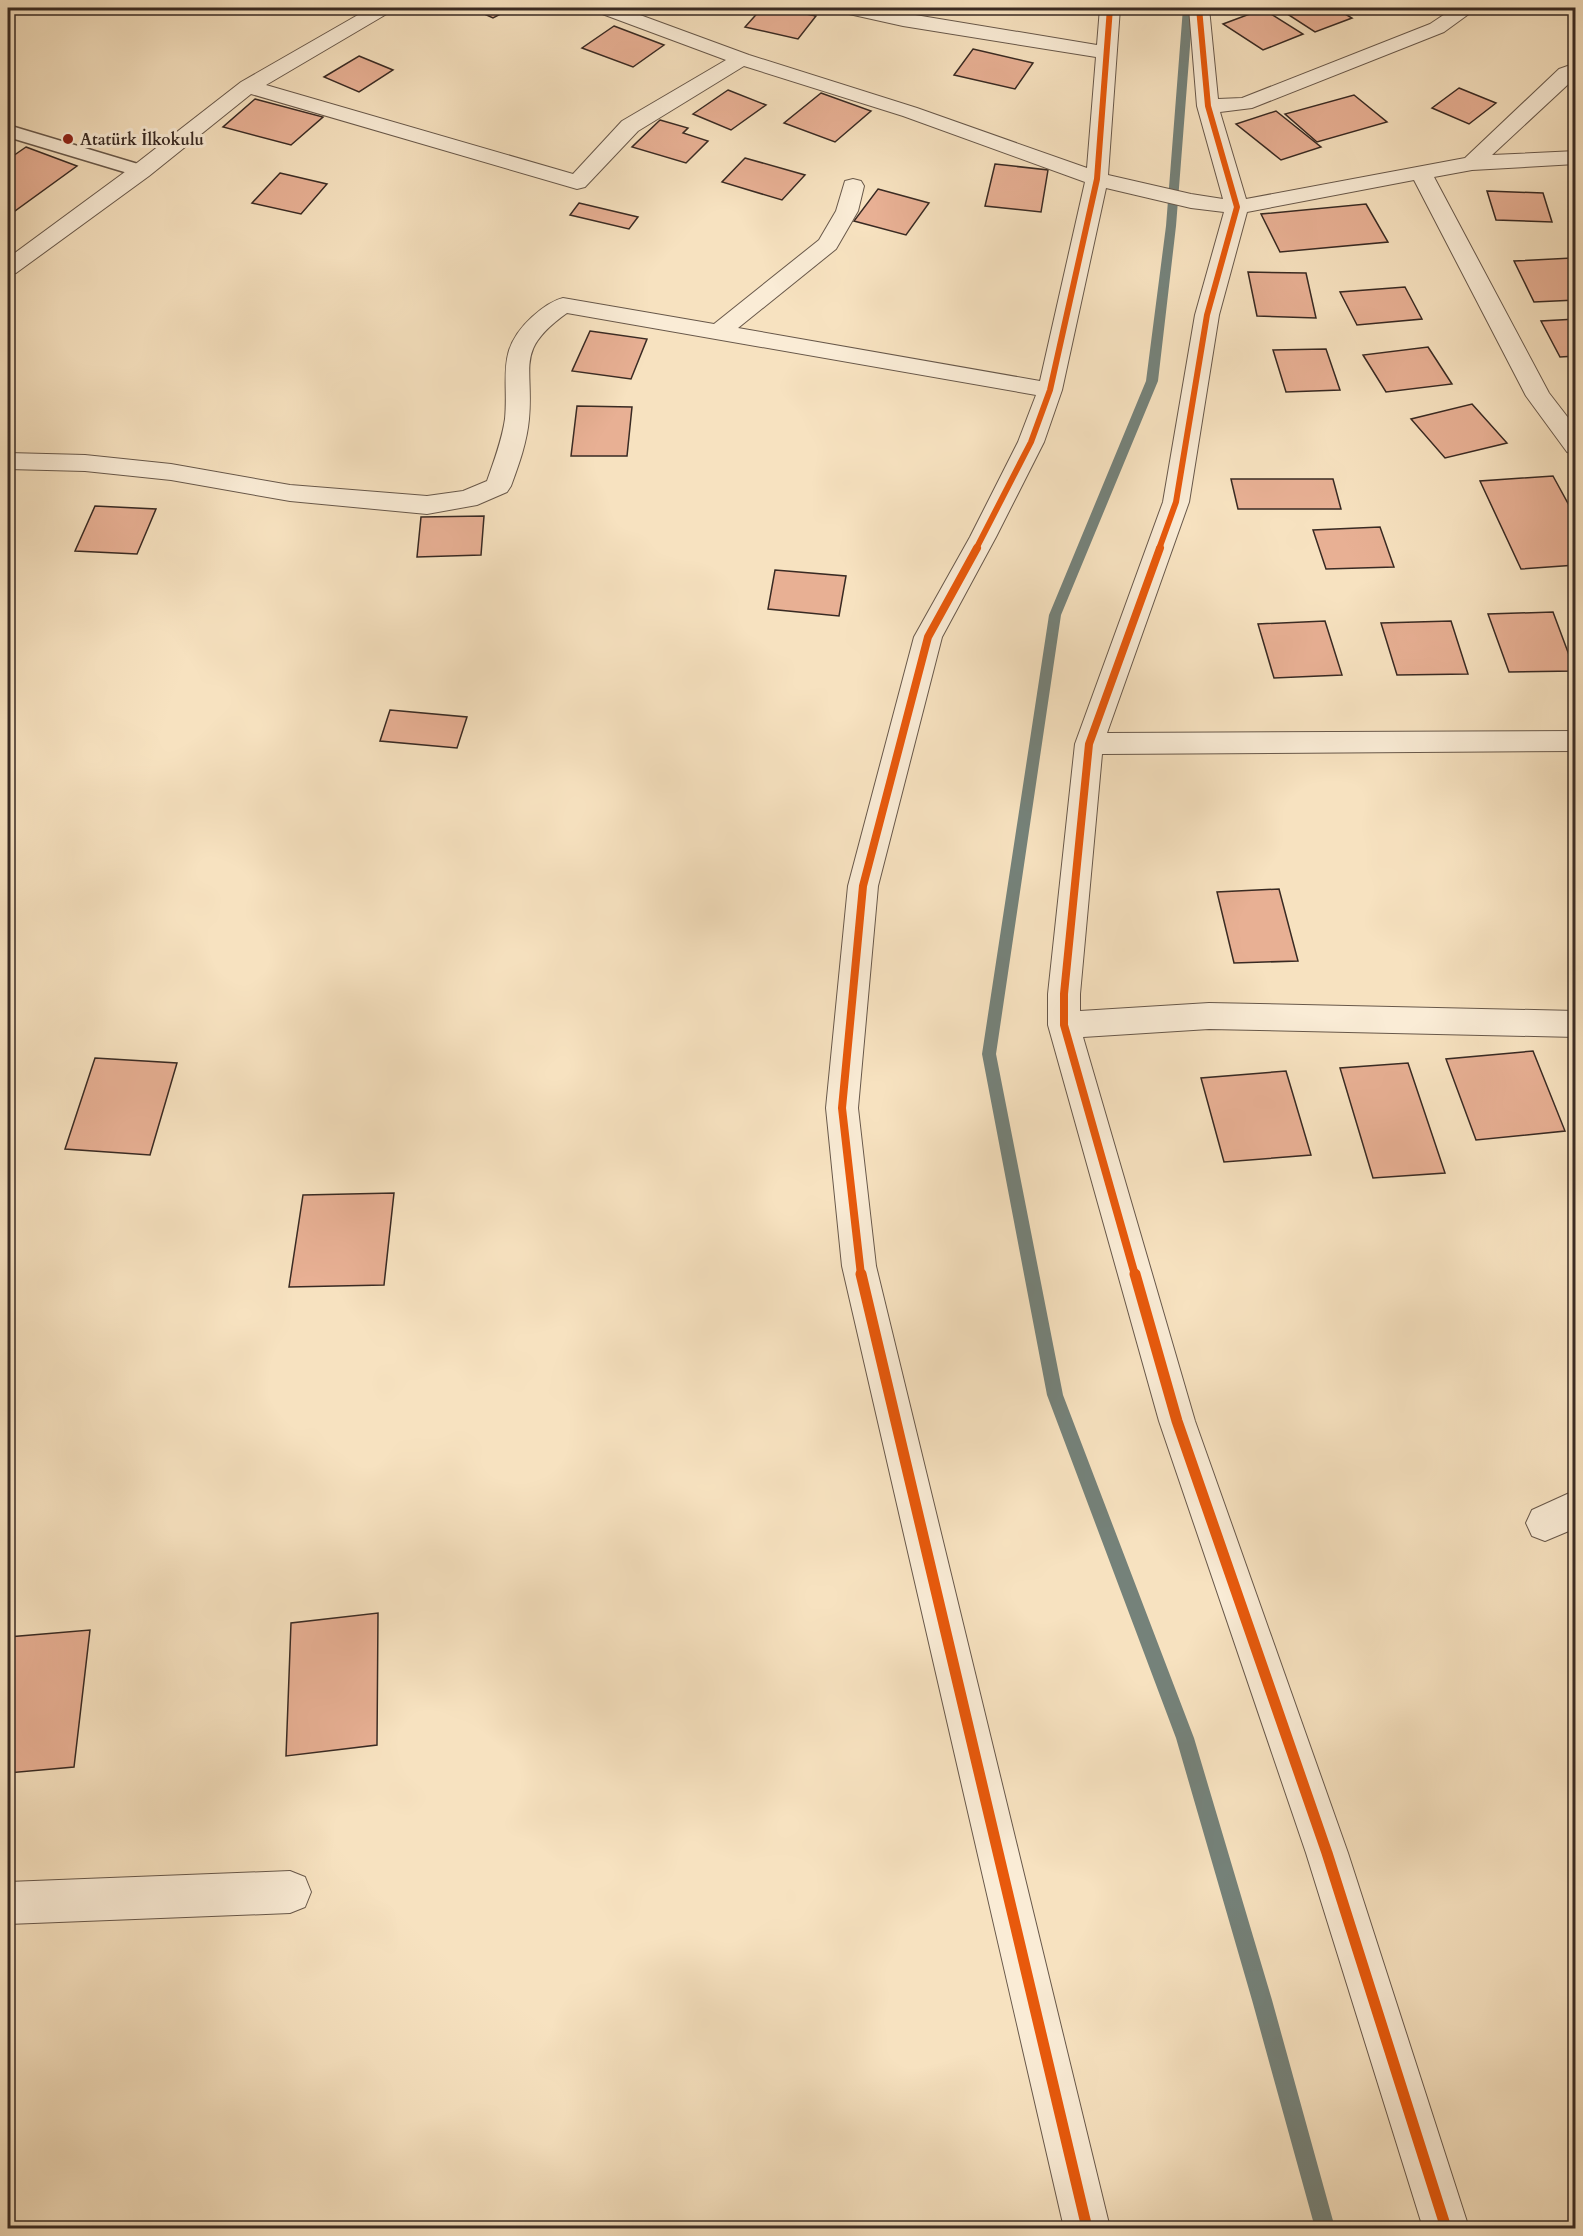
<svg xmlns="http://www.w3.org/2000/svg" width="1583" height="2236" font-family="Cardo,serif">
<rect width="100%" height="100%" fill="#f7e2c0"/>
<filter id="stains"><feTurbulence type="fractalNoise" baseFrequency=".00333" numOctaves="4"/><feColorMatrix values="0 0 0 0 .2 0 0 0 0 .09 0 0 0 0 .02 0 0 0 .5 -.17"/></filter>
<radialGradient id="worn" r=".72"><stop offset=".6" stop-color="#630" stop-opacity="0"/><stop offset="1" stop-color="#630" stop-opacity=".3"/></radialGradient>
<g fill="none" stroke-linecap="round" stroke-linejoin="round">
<polygon fill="#75827a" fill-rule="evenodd" points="1183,8 1193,8 1176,226 1158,381 1061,615 996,1054 1063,1395 1194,1738 1272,2000 1335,2228 1315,2228 1252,2000 1176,1738 1047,1395 982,1054 1049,615 1146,381 1166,226"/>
</g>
<g fill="#e8b094" stroke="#392a23" stroke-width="1.5">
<polygon points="471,8 512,8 493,18"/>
<polygon points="762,8 777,8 816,16 798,39 745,27"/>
<polygon points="1278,8 1335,8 1352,18 1315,32"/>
<polygon points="1263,9 1303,34 1263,50 1223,24"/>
<polygon points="614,26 664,45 633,67 582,48"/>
<polygon points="973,49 1033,63 1015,89 954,75"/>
<polygon points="359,56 393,70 359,92 324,77"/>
<polygon points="1459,88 1496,103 1469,124 1432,108"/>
<polygon points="728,90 766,105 731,130 693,114"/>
<polygon points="821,93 871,111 835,142 784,123"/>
<polygon points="1354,95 1387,122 1317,142 1285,114"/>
<polygon points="255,99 323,117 291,145 223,127"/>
<polygon points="1276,111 1321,147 1281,160 1236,124"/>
<polygon points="660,120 688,128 683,133 708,141 686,163 632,147"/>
<polygon points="26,147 77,166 8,216 8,154 13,156"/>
<polygon points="745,158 805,175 782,200 722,182"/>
<polygon points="995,164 1048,170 1041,212 985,206"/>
<polygon points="280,173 327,184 301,214 252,203"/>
<polygon points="878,189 929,203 906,235 854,221"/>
<polygon points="1487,191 1543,193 1552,222 1496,220"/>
<polygon points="579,203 638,217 629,229 570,215"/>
<polygon points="1366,204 1388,242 1280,252 1261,214"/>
<polygon points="1572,258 1576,265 1576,300 1534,302 1514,261"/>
<polygon points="1248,272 1306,273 1316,318 1257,316"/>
<polygon points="1405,287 1422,319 1357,325 1340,292"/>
<polygon points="1576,319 1576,356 1560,357 1541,321"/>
<polygon points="590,331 647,339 631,379 572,371"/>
<polygon points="1428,347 1452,384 1386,392 1363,355"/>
<polygon points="1326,349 1340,390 1286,392 1273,350"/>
<polygon points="1472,404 1507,443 1445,458 1411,419"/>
<polygon points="577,406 632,407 627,456 571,456"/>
<polygon points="1553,476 1576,518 1576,565 1521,569 1480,481"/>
<polygon points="1231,479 1333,479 1341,509 1238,509"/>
<polygon points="95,506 156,509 137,554 75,551"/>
<polygon points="484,516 481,555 417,557 421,517"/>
<polygon points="1380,527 1394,567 1326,569 1313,530"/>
<polygon points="775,570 846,576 839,616 768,609"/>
<polygon points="1553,612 1575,671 1509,672 1488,614"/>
<polygon points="1325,621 1342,675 1274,678 1258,624"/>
<polygon points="1451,621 1468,674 1397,675 1381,623"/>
<polygon points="390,710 467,717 457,748 380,741"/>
<polygon points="1279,889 1298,961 1234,963 1217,892"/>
<polygon points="1533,1051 1565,1131 1476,1140 1446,1059"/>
<polygon points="95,1058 177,1063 150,1155 65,1149"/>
<polygon points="1408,1063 1445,1173 1373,1178 1340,1068"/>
<polygon points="1286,1071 1311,1155 1224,1162 1201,1078"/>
<polygon points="394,1193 384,1285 289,1287 303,1195"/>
<polygon points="378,1613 377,1745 286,1756 291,1623"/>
<polygon points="90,1630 74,1767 8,1773 8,1637"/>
</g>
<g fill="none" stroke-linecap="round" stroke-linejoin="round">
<g stroke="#68584a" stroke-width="3">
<polygon id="service" points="8,125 148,167 150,171 148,175 141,177 8,137"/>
</g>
<g stroke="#68584a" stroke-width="2">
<g id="minor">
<path d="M370,8H393L390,12L266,85L573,174L622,121L726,60L597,12L594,8H621L749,55L917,108L1087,168L1096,57L903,26L840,12L837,8H873L1097,45L1100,8H1120L1108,175L1191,194L1223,199L1197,106L1189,8H1209L1218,99L1242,98L1430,24L1454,8H1477L1444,32L1252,108L1220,112L1246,199L1465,158L1559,69L1576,63V77L1492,155L1576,151V164L1472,170L1434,177L1549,393L1576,428V454L1567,452L1526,396L1414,180L1247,212L1219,315L1189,502L1107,733L1576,731V751L1102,754L1080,994V1011L1209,1003L1576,1011V1037L1209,1029L1083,1037L1195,1421L1348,1853L1469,2228H1423L1306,1853L1159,1421L1048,1025V994L1075,744L1163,502L1195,315L1224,212L1191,208L1106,188L1062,390L1044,442L996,537L942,637L878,886L858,1108L876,1266L1110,2228H1064L842,1266L826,1108L848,886L914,637L970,537L1018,442L1036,395L567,313C514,351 534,365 529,419C527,442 519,464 511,486L507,492L477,505L427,514L290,501L171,480L85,471L8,469V453L85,455L171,464L290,485L427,496L463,491L487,481C494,461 502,440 505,419C509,377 495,351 532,317C541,309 551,301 563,298L714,324L819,240L836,211L845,181L853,179L861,181L864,186L858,211L836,249L738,328L1040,381L1085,182L903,116L744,66L638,131L585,187L577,189L251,94L149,176L16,273L8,275V258L133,166L241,82Z"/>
<polygon points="1576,1490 1576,1528 1545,1541 1532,1536 1526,1523 1532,1510"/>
<polygon points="290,1871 305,1877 311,1892 305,1907 290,1913 8,1924 8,1882"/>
</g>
</g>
<use href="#service" fill="#faecd6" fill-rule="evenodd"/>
<use href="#minor" fill="#faecd6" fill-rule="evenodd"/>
<g stroke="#faecd6" stroke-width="8">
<g id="cycleway-far2">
<polyline points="976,549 1031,442 1050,390 1097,179 1110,8"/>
<polyline points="1159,549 1176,502 1207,315 1237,207 1208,106 1199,8"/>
</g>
</g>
<g stroke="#faecd6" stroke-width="12">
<g id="cycleway-far1">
<polyline points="861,1275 842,1108 863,886 928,637 977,548"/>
<polyline points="1135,1275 1064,1025 1064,994 1089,744 1160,548"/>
</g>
</g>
<g stroke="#faecd6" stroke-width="15">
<g id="cycleway">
<polyline points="861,1274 1087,2228"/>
<polyline points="1135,1274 1177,1421 1327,1853 1446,2228"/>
</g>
</g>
<use href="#cycleway-far2" stroke="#e8590c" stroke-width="6"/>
<use href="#cycleway-far1" stroke="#e8590c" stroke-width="8"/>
<use href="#cycleway" stroke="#e8590c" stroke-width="11"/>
</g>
<circle fill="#8f2418" stroke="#faecd6" stroke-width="2" cx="68" cy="139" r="6"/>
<g text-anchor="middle" stroke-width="6" stroke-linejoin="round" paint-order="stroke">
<g font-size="16" font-weight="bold" fill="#392a23" stroke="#faecd6" text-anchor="start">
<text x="80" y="145">Atatürk İlkokulu</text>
</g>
</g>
<rect width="1583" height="2236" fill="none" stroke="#f7e2c0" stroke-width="30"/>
<rect x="9" y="9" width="1565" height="2218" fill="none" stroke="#392a23" stroke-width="3"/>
<rect x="15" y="15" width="1553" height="2206" fill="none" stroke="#392a23" stroke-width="1.5"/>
<rect width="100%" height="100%" filter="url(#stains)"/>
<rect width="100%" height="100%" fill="url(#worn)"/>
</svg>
